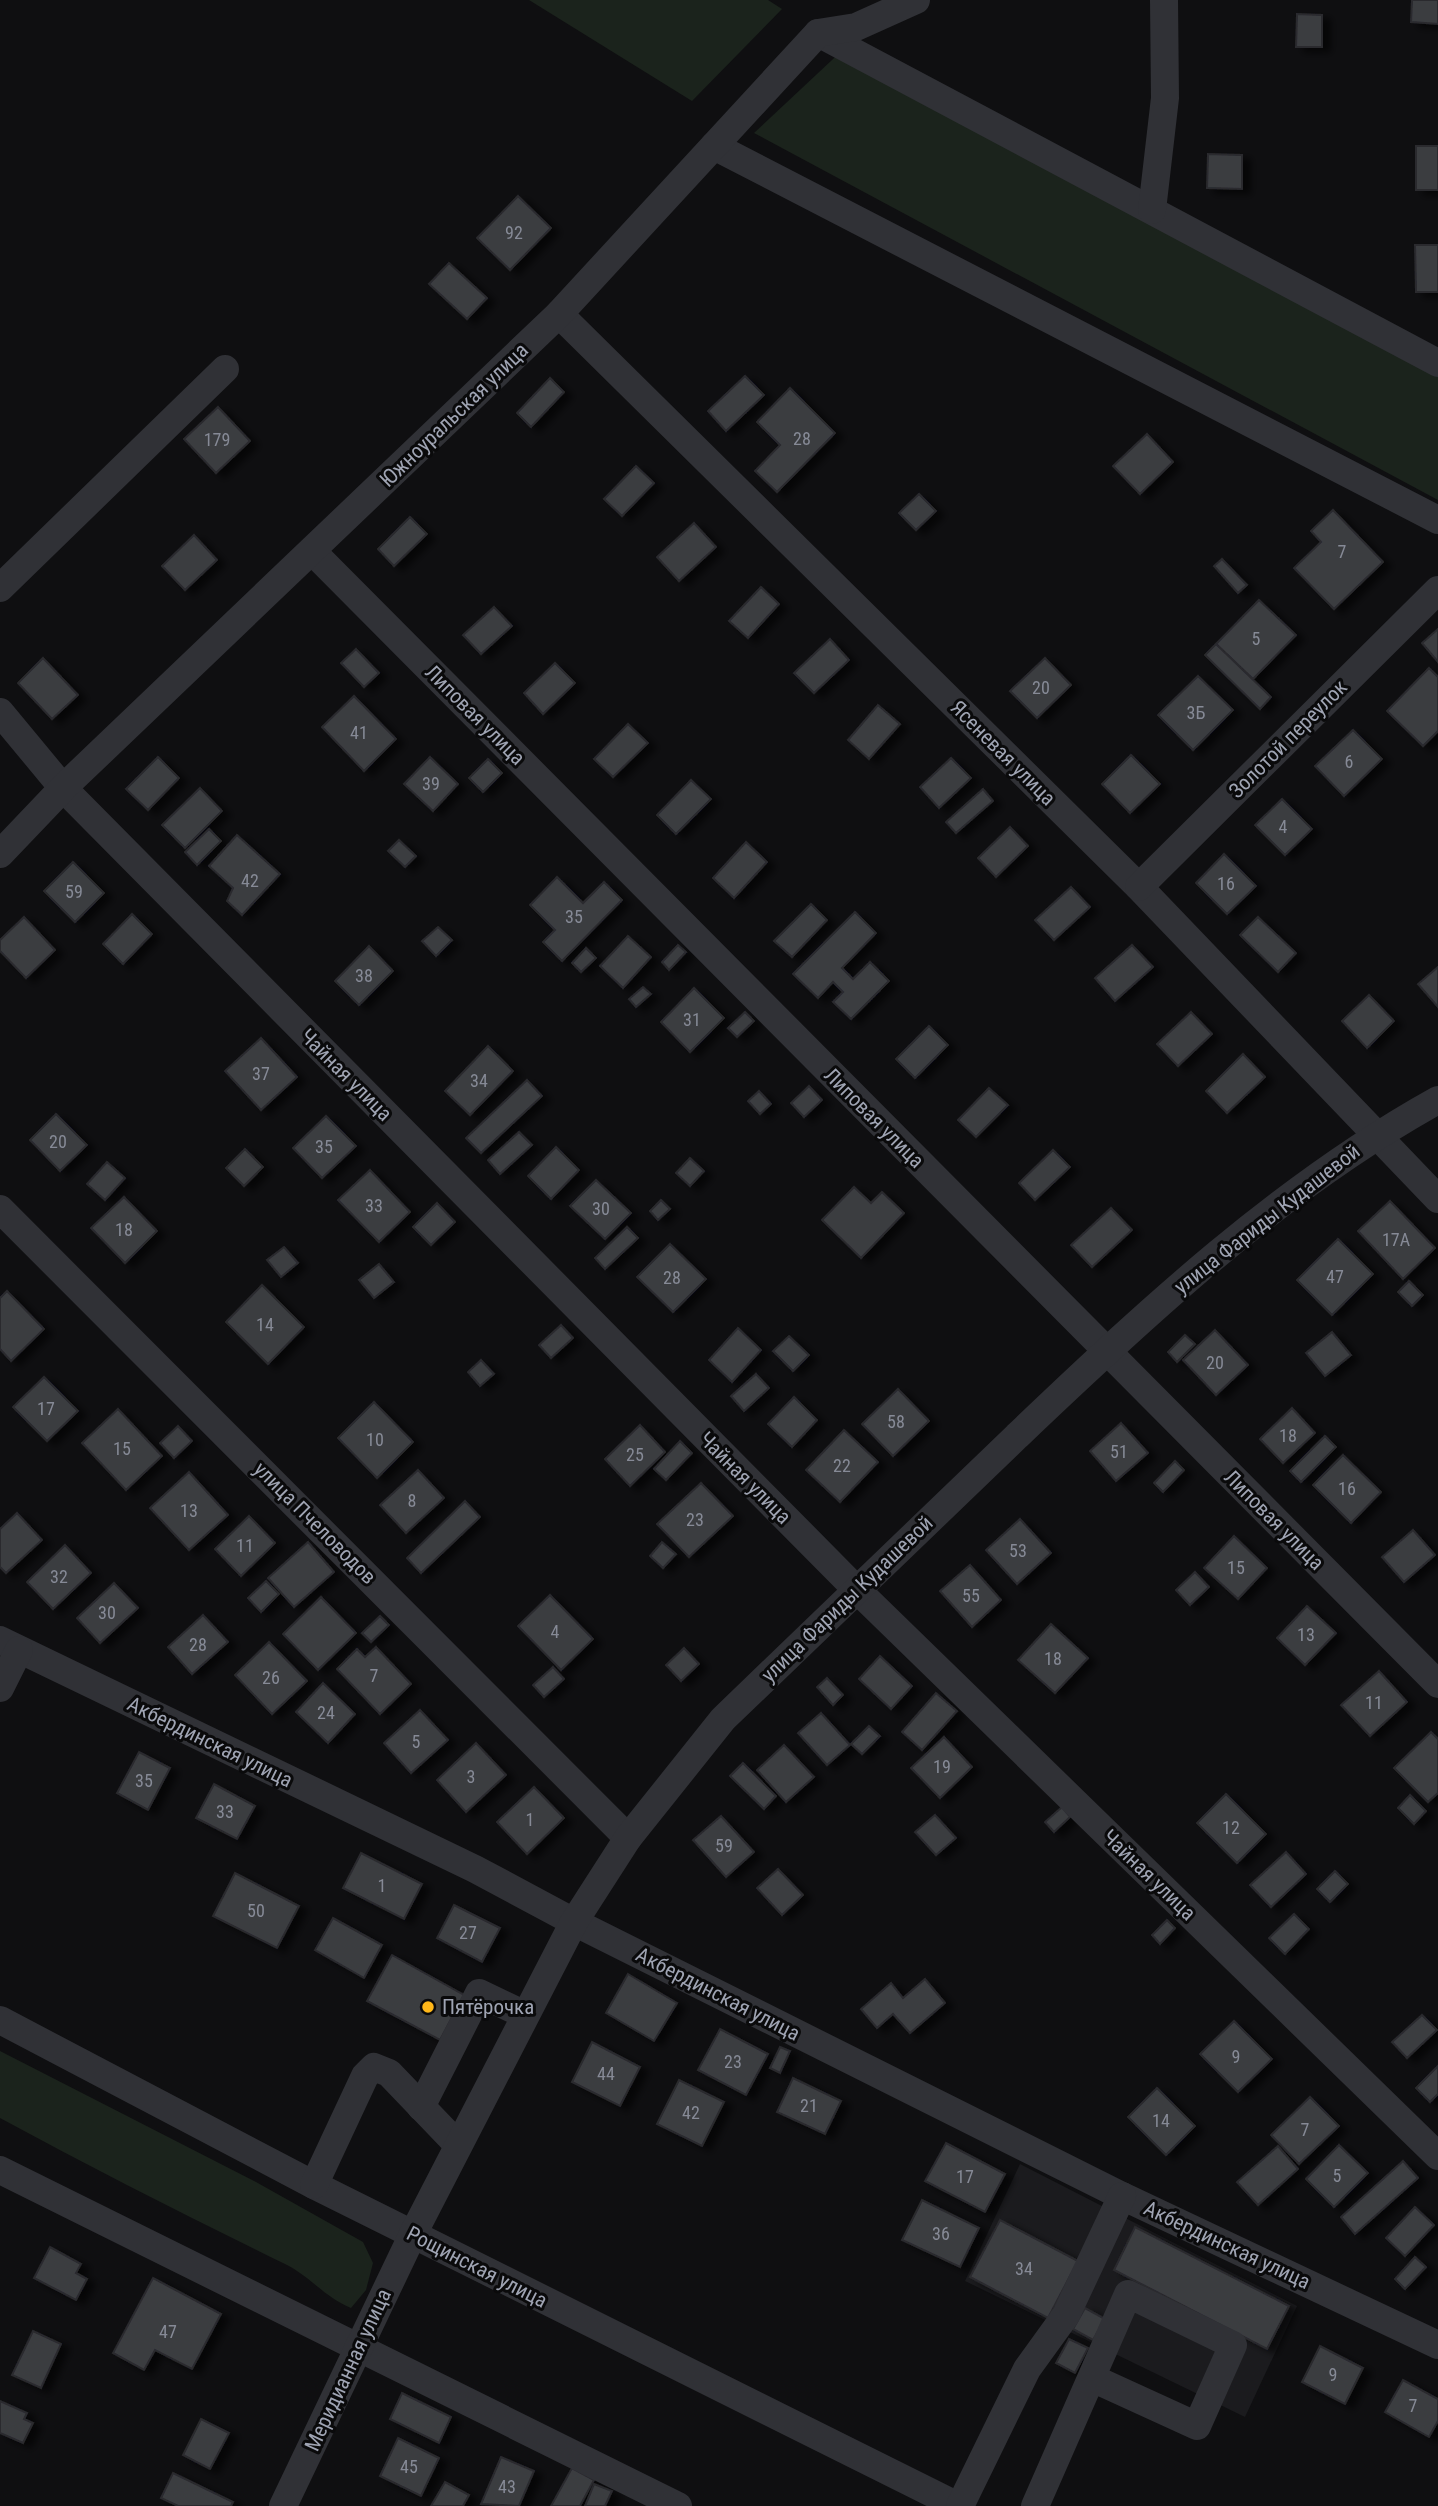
<svg xmlns="http://www.w3.org/2000/svg" width="1438" height="2506" font-family="'Roboto Condensed',sans-serif">
<defs>
<filter id="shadow"><feDropShadow dx="8" dy="4.5" stdDeviation="3.5" flood-color="#0009"/></filter>
</defs>
<rect width="100%" height="100%" fill="#0f0f11"/>
<polygon fill="#1b1b1e" points="1020,2164 1297,2306 1245,2417 965,2281"/>
<g fill="#1b231c">
<polygon points="529,0 768,0 782,9 692,101"/>
<polygon points="848,45 1438,374 1438,500 754,133"/>
<path d="M0,2051L256,2182L363,2242L373,2263L366,2290L351,2308C324,2297 310,2276 285,2264C189,2217 94,2169 0,2118Z"/>
</g>
<g fill="#3b3c41" stroke="#29292d" stroke-width="2" filter="url(#shadow)">
<polygon points="1412,0 1438,0 1438,24 1411,22"/>
<polygon points="1297,14 1322,15 1322,47 1296,47"/>
<rect x="1416" y="146" width="22" height="44"/>
<polygon points="1208,154 1242,155 1242,189 1207,188"/>
<polygon points="518,196 551,228 510,270 477,238"/>
<polygon points="1415,245 1438,245 1438,292 1416,292"/>
<polygon points="449,263 487,298 467,319 429,284"/>
<polygon points="745,376 764,395 726,431 708,411"/>
<polygon points="550,378 564,392 531,427 517,413"/>
<polygon points="790,388 835,433 777,492 755,471 780,445 757,422"/>
<polygon points="218,407 250,441 216,473 184,439"/>
<polygon points="1147,434 1173,462 1140,494 1113,466"/>
<polygon points="636,466 654,483 622,516 604,499"/>
<polygon points="919,494 936,511 916,530 899,513"/>
<polygon points="1333,510 1383,562 1334,609 1294,568 1321,542 1311,531"/>
<polygon points="410,517 427,534 394,566 378,549"/>
<polygon points="694,523 716,547 679,581 657,557"/>
<polygon points="194,535 217,560 185,590 162,566"/>
<polygon points="1222,559 1247,585 1238,593 1214,566"/>
<polygon points="761,587 779,604 748,638 729,621"/>
<polygon points="1259,600 1296,635 1253,679 1216,644"/>
<polygon points="494,607 512,626 481,654 463,635"/>
<polygon points="1438,629 1438,662 1422,643"/>
<polygon points="830,639 849,660 814,693 794,673"/>
<polygon points="1216,644 1271,697 1260,709 1205,655"/>
<polygon points="356,649 379,673 364,687 341,663"/>
<polygon points="43,658 78,695 52,719 18,683"/>
<polygon points="1045,658 1071,685 1037,718 1010,691"/>
<polygon points="555,663 575,683 543,714 524,693"/>
<polygon points="1429,668 1438,677 1438,731 1423,746 1387,711"/>
<polygon points="1198,676 1233,710 1193,750 1158,715"/>
<polygon points="354,696 396,739 364,771 322,727"/>
<polygon points="878,705 900,724 869,759 848,740"/>
<polygon points="628,724 648,743 613,777 594,759"/>
<polygon points="1353,730 1382,759 1344,796 1315,766"/>
<polygon points="1131,755 1160,784 1130,813 1102,784"/>
<polygon points="158,757 179,778 148,810 126,789"/>
<polygon points="430,757 458,784 433,811 404,784"/>
<polygon points="951,758 971,778 939,808 920,787"/>
<polygon points="488,759 502,773 483,792 469,778"/>
<polygon points="691,780 711,799 676,834 657,815"/>
<polygon points="200,788 222,811 185,848 162,825"/>
<polygon points="983,789 993,801 956,833 946,822"/>
<polygon points="1282,799 1312,829 1285,855 1255,825"/>
<polygon points="1010,827 1028,846 996,877 978,858"/>
<polygon points="209,829 221,841 197,865 185,852"/>
<polygon points="237,835 280,874 242,915 227,901 233,888 209,866"/>
<polygon points="399,840 416,856 405,867 388,851"/>
<polygon points="746,842 767,862 734,898 713,878"/>
<polygon points="1224,854 1256,886 1227,914 1196,883"/>
<polygon points="73,862 104,893 75,922 44,891"/>
<polygon points="557,877 583,903 604,882 622,900 562,961 543,942 555,930 530,905"/>
<polygon points="1071,887 1090,907 1054,940 1035,920"/>
<polygon points="811,904 827,920 792,957 774,941"/>
<polygon points="855,912 876,933 842,968 853,979 870,962 889,981 851,1019 833,1002 843,992 833,982 818,998 793,974"/>
<polygon points="132,914 152,934 123,964 103,944"/>
<polygon points="24,917 55,950 26,978 0,951 0,940"/>
<polygon points="1258,917 1296,953 1278,972 1240,935"/>
<polygon points="438,927 452,940 436,956 422,941"/>
<polygon points="628,936 651,957 623,988 600,966"/>
<polygon points="678,945 686,952 669,970 662,962"/>
<polygon points="1132,945 1153,967 1115,1001 1095,978"/>
<polygon points="369,946 393,971 359,1005 335,981"/>
<polygon points="586,948 596,958 581,972 572,963"/>
<polygon points="1438,967 1438,1007 1418,984"/>
<polygon points="643,987 651,994 636,1007 629,999"/>
<polygon points="694,988 724,1018 690,1052 661,1022"/>
<polygon points="1369,995 1394,1021 1367,1048 1342,1021"/>
<polygon points="745,1012 754,1021 737,1037 728,1028"/>
<polygon points="1191,1012 1212,1034 1178,1066 1157,1044"/>
<polygon points="929,1026 948,1045 915,1078 896,1059"/>
<polygon points="261,1038 297,1077 261,1110 225,1071"/>
<polygon points="488,1046 513,1071 470,1115 445,1091"/>
<polygon points="1243,1054 1265,1077 1227,1113 1206,1091"/>
<polygon points="527,1080 542,1096 481,1153 466,1138"/>
<polygon points="809,1086 822,1100 804,1117 791,1103"/>
<polygon points="989,1088 1008,1105 976,1137 958,1120"/>
<polygon points="759,1091 771,1104 760,1114 748,1101"/>
<polygon points="56,1114 87,1145 60,1171 30,1140"/>
<polygon points="326,1116 356,1146 322,1178 293,1148"/>
<polygon points="519,1132 532,1145 500,1174 488,1160"/>
<polygon points="556,1147 579,1170 551,1199 528,1176"/>
<polygon points="245,1149 263,1167 244,1186 226,1168"/>
<polygon points="1053,1150 1070,1167 1035,1200 1019,1183"/>
<polygon points="690,1158 704,1171 690,1186 676,1173"/>
<polygon points="107,1162 125,1178 105,1200 87,1184"/>
<polygon points="370,1170 410,1212 379,1242 338,1200"/>
<polygon points="596,1180 631,1213 605,1239 570,1206"/>
<polygon points="854,1187 871,1203 882,1192 904,1213 861,1258 822,1220"/>
<polygon points="124,1197 157,1231 125,1263 91,1228"/>
<polygon points="661,1200 670,1209 658,1220 650,1211"/>
<polygon points="1390,1201 1435,1248 1403,1279 1358,1231"/>
<polygon points="437,1203 455,1222 431,1245 413,1227"/>
<polygon points="1111,1208 1132,1230 1092,1267 1071,1245"/>
<polygon points="627,1227 638,1238 605,1269 595,1258"/>
<polygon points="1338,1239 1373,1274 1332,1315 1297,1280"/>
<polygon points="670,1244 706,1279 673,1312 637,1277"/>
<polygon points="284,1247 298,1263 281,1277 267,1260"/>
<polygon points="379,1264 394,1282 374,1298 359,1280"/>
<polygon points="1409,1281 1423,1295 1412,1306 1398,1292"/>
<polygon points="262,1285 304,1327 268,1364 226,1322"/>
<polygon points="7,1291 44,1329 11,1361 0,1349 0,1298"/>
<polygon points="561,1325 573,1338 551,1358 539,1345"/>
<polygon points="738,1328 761,1350 732,1382 709,1360"/>
<polygon points="1215,1330 1248,1365 1216,1395 1183,1360"/>
<polygon points="1332,1332 1351,1355 1325,1376 1306,1353"/>
<polygon points="1185,1335 1195,1344 1177,1362 1168,1352"/>
<polygon points="789,1336 809,1355 793,1371 773,1351"/>
<polygon points="481,1360 494,1374 480,1386 468,1372"/>
<polygon points="756,1374 769,1388 744,1411 731,1396"/>
<polygon points="44,1377 78,1411 47,1441 13,1407"/>
<polygon points="898,1389 929,1421 893,1456 862,1424"/>
<polygon points="794,1397 817,1420 792,1447 768,1424"/>
<polygon points="374,1402 413,1442 377,1478 338,1438"/>
<polygon points="1292,1408 1315,1433 1283,1463 1260,1439"/>
<polygon points="118,1409 162,1456 126,1490 82,1443"/>
<polygon points="1121,1423 1148,1453 1116,1481 1090,1451"/>
<polygon points="640,1425 665,1452 630,1486 605,1459"/>
<polygon points="178,1426 192,1441 174,1458 160,1443"/>
<polygon points="844,1430 878,1462 840,1502 806,1470"/>
<polygon points="1325,1436 1336,1447 1301,1482 1290,1471"/>
<polygon points="680,1441 692,1453 666,1480 654,1469"/>
<polygon points="1343,1455 1381,1492 1351,1523 1313,1485"/>
<polygon points="1175,1461 1184,1470 1163,1492 1154,1483"/>
<polygon points="418,1470 444,1498 406,1533 380,1505"/>
<polygon points="189,1472 228,1515 189,1550 150,1508"/>
<polygon points="701,1483 733,1516 689,1557 657,1524"/>
<polygon points="465,1501 480,1517 421,1573 407,1558"/>
<polygon points="17,1513 42,1540 6,1573 0,1567 0,1529"/>
<polygon points="249,1516 275,1543 241,1576 215,1549"/>
<polygon points="1020,1519 1051,1553 1017,1584 986,1550"/>
<polygon points="1413,1530 1435,1555 1404,1582 1382,1557"/>
<polygon points="1234,1536 1267,1568 1238,1599 1204,1568"/>
<polygon points="308,1542 334,1572 294,1607 268,1578"/>
<polygon points="662,1542 676,1554 663,1568 650,1556"/>
<polygon points="65,1545 91,1573 53,1609 27,1582"/>
<polygon points="970,1565 1001,1600 972,1627 940,1591"/>
<polygon points="1195,1572 1209,1587 1190,1605 1176,1590"/>
<polygon points="266,1581 279,1594 261,1612 248,1598"/>
<polygon points="114,1583 138,1608 100,1643 77,1618"/>
<polygon points="550,1595 593,1639 561,1670 518,1626"/>
<polygon points="321,1597 356,1633 318,1670 283,1634"/>
<polygon points="1307,1606 1336,1633 1305,1665 1277,1638"/>
<polygon points="203,1615 228,1642 192,1674 168,1647"/>
<polygon points="380,1616 389,1625 371,1642 362,1633"/>
<polygon points="1051,1624 1088,1658 1055,1693 1018,1660"/>
<polygon points="269,1642 307,1681 272,1714 235,1675"/>
<polygon points="376,1647 411,1684 380,1714 337,1669 357,1649 365,1657"/>
<polygon points="684,1648 699,1664 681,1681 666,1665"/>
<polygon points="880,1656 912,1686 891,1709 859,1679"/>
<polygon points="553,1667 564,1679 544,1697 533,1685"/>
<polygon points="1379,1671 1407,1702 1370,1736 1341,1705"/>
<polygon points="827,1678 843,1695 833,1705 817,1687"/>
<polygon points="323,1683 355,1714 328,1743 296,1712"/>
<polygon points="936,1693 957,1711 922,1750 902,1732"/>
<polygon points="420,1710 448,1740 411,1773 384,1743"/>
<polygon points="821,1713 850,1745 827,1765 798,1733"/>
<polygon points="869,1726 880,1736 862,1754 851,1744"/>
<polygon points="1431,1732 1438,1739 1438,1793 1428,1802 1394,1768"/>
<polygon points="944,1737 972,1767 940,1798 911,1768"/>
<polygon points="476,1743 506,1775 466,1812 437,1780"/>
<polygon points="784,1745 814,1777 786,1802 757,1770"/>
<polygon points="139,1752 170,1768 148,1810 117,1793"/>
<polygon points="743,1763 776,1796 764,1809 730,1776"/>
<polygon points="214,1784 255,1806 237,1839 196,1818"/>
<polygon points="534,1787 564,1818 527,1854 497,1822"/>
<polygon points="1226,1794 1266,1834 1237,1863 1197,1823"/>
<polygon points="1410,1795 1426,1811 1414,1824 1398,1808"/>
<polygon points="1062,1807 1070,1817 1054,1832 1045,1822"/>
<polygon points="935,1815 956,1838 936,1855 915,1832"/>
<polygon points="721,1816 754,1852 726,1877 693,1840"/>
<polygon points="1286,1852 1306,1874 1271,1907 1250,1885"/>
<polygon points="361,1853 422,1884 404,1919 343,1888"/>
<polygon points="778,1869 803,1895 782,1915 757,1888"/>
<polygon points="1335,1871 1348,1884 1330,1902 1317,1889"/>
<polygon points="235,1873 299,1906 277,1948 213,1916"/>
<polygon points="454,1905 500,1928 482,1962 437,1938"/>
<polygon points="1294,1914 1309,1929 1285,1954 1269,1938"/>
<polygon points="333,1918 382,1945 364,1978 315,1950"/>
<polygon points="1167,1920 1175,1928 1160,1944 1152,1935"/>
<polygon points="392,1955 464,1995 440,2040 367,2001"/>
<polygon points="628,1974 677,2003 654,2041 606,2013"/>
<polygon points="925,1979 945,2003 910,2033 893,2014 877,2028 861,2009 891,1983 903,1998"/>
<polygon points="1422,2015 1437,2030 1407,2058 1392,2042"/>
<polygon points="1234,2021 1272,2059 1238,2092 1200,2054"/>
<polygon points="720,2029 768,2054 746,2095 698,2070"/>
<polygon points="592,2042 640,2067 620,2106 572,2082"/>
<polygon points="780,2047 790,2051 780,2073 770,2068"/>
<polygon points="1438,2066 1438,2094 1430,2102 1416,2088"/>
<polygon points="793,2078 841,2101 825,2134 777,2112"/>
<polygon points="679,2080 724,2102 702,2146 657,2124"/>
<polygon points="1157,2088 1195,2126 1166,2155 1128,2117"/>
<polygon points="1310,2097 1339,2126 1299,2164 1271,2135"/>
<polygon points="946,2143 1005,2174 985,2212 925,2181"/>
<polygon points="1339,2145 1368,2173 1334,2207 1306,2179"/>
<polygon points="1278,2146 1298,2169 1258,2205 1237,2182"/>
<polygon points="1403,2161 1418,2178 1355,2234 1341,2217"/>
<polygon points="922,2200 979,2228 960,2267 902,2240"/>
<polygon points="1415,2207 1434,2225 1405,2256 1386,2238"/>
<polygon points="1000,2220 1078,2261 1048,2318 970,2277"/>
<polygon points="1135,2227 1289,2306 1267,2349 1114,2270"/>
<polygon points="50,2247 81,2264 76,2273 87,2279 76,2300 34,2278"/>
<polygon points="1415,2257 1426,2267 1405,2289 1395,2279"/>
<polygon points="153,2278 221,2314 192,2369 155,2350 144,2370 113,2353"/>
<polygon points="1085,2308 1105,2319 1093,2340 1073,2329"/>
<polygon points="33,2331 61,2344 41,2388 12,2375"/>
<polygon points="1069,2339 1088,2348 1075,2373 1056,2363"/>
<polygon points="1320,2346 1363,2368 1345,2404 1302,2382"/>
<polygon points="1403,2380 1438,2399 1438,2421 1429,2437 1385,2412"/>
<polygon points="402,2393 451,2417 439,2443 390,2419"/>
<polygon points="0,2401 27,2413 24,2419 33,2423 23,2443 0,2433"/>
<polygon points="201,2419 229,2433 210,2469 183,2455"/>
<polygon points="398,2438 439,2458 421,2496 380,2476"/>
<polygon points="501,2457 534,2471 519,2506 481,2504"/>
<polygon points="572,2468 594,2480 580,2506 551,2506"/>
<polygon points="173,2473 233,2502 231,2506 178,2506 161,2498"/>
<polygon points="445,2482 469,2495 463,2506 431,2506"/>
<polygon points="594,2484 612,2491 605,2506 585,2506"/>
</g>
<g fill="none" stroke-linecap="round" stroke-linejoin="round">
<g stroke="#303136" stroke-width="28">
<polyline points="818,33 1438,363"/>
<polyline points="714,146 1438,520"/>
<polyline points="1152,210 1165,98 1164,0"/>
<polyline points="559,314 1139,887 1438,1199"/>
<polyline points="312,551 1438,1684"/>
<polyline points="0,588 225,369"/>
<polyline points="0,712 63,788 856,1589 1438,2156"/>
<polyline points="0,854 63,788 559,314 818,33 856,27 916,0"/>
<polyline points="1139,887 1438,590"/>
<polyline points="0,1209 628,1838"/>
<polyline points="0,1640 475,1869 574,1922 1122,2196 1438,2345"/>
<polyline points="0,1688 19,1650"/>
<polyline points="0,2020 314,2185 958,2506"/>
<polyline points="421,2107 479,1993 525,2015"/>
<polyline points="0,2170 678,2506"/>
<polyline points="314,2185 365,2076 374,2067 389,2073 458,2145"/>
<path d="M283,2506L413,2234L574,1922L628,1838L723,1719C821,1624 919,1530 1017,1436C1147,1312 1281,1187 1438,1100"/>
<polyline points="960,2506 1027,2369 1066,2315 1122,2196"/>
<polyline points="1035,2506 1128,2294 1233,2345 1197,2426 1092,2378"/>
</g>
</g>
<circle fill="#ffb719" stroke="#0a0a0b" stroke-width="2.5" cx="428" cy="2007" r="7"/>
<g text-anchor="middle" stroke-width="6" stroke-linejoin="round" paint-order="stroke">
<g font-size="18" fill="#868a96">
<text x="514" y="239">92</text>
<text x="802" y="445">28</text>
<text x="217" y="446">179</text>
<text x="1342" y="558">7</text>
<text x="1256" y="645">5</text>
<text x="1041" y="694">20</text>
<text x="1196" y="719">3Б</text>
<text x="359" y="739">41</text>
<text x="1349" y="768">6</text>
<text x="431" y="790">39</text>
<text x="1283" y="833">4</text>
<text x="250" y="887">42</text>
<text x="1226" y="890">16</text>
<text x="74" y="898">59</text>
<text x="574" y="923">35</text>
<text x="364" y="982">38</text>
<text x="692" y="1026">31</text>
<text x="261" y="1080">37</text>
<text x="479" y="1087">34</text>
<text x="58" y="1148">20</text>
<text x="324" y="1153">35</text>
<text x="374" y="1212">33</text>
<text x="601" y="1215">30</text>
<text x="124" y="1236">18</text>
<text x="1396" y="1246">17А</text>
<text x="1335" y="1283">47</text>
<text x="672" y="1284">28</text>
<text x="265" y="1331">14</text>
<text x="1215" y="1369">20</text>
<text x="46" y="1415">17</text>
<text x="896" y="1428">58</text>
<text x="1288" y="1442">18</text>
<text x="375" y="1446">10</text>
<text x="122" y="1455">15</text>
<text x="1119" y="1458">51</text>
<text x="635" y="1461">25</text>
<text x="842" y="1472">22</text>
<text x="1347" y="1495">16</text>
<text x="412" y="1507">8</text>
<text x="189" y="1517">13</text>
<text x="695" y="1526">23</text>
<text x="245" y="1552">11</text>
<text x="1018" y="1557">53</text>
<text x="1236" y="1574">15</text>
<text x="59" y="1583">32</text>
<text x="971" y="1602">55</text>
<text x="107" y="1619">30</text>
<text x="555" y="1638">4</text>
<text x="1306" y="1641">13</text>
<text x="198" y="1651">28</text>
<text x="1053" y="1665">18</text>
<text x="374" y="1682">7</text>
<text x="271" y="1684">26</text>
<text x="1374" y="1709">11</text>
<text x="326" y="1719">24</text>
<text x="416" y="1748">5</text>
<text x="942" y="1773">19</text>
<text x="471" y="1783">3</text>
<text x="144" y="1787">35</text>
<text x="225" y="1818">33</text>
<text x="530" y="1826">1</text>
<text x="1231" y="1834">12</text>
<text x="724" y="1852">59</text>
<text x="382" y="1892">1</text>
<text x="256" y="1917">50</text>
<text x="468" y="1939">27</text>
<text x="1236" y="2063">9</text>
<text x="733" y="2068">23</text>
<text x="606" y="2080">44</text>
<text x="809" y="2112">21</text>
<text x="691" y="2119">42</text>
<text x="1161" y="2127">14</text>
<text x="1305" y="2136">7</text>
<text x="1337" y="2182">5</text>
<text x="965" y="2183">17</text>
<text x="941" y="2240">36</text>
<text x="1024" y="2275">34</text>
<text x="168" y="2338">47</text>
<text x="1333" y="2381">9</text>
<text x="1413" y="2412">7</text>
<text x="409" y="2473">45</text>
<text x="507" y="2493">43</text>
</g>
<g font-size="21" fill="#9fa4b3" stroke="#0a0a0b">
<text transform="translate(454 415) rotate(-44)" y="7">Южноуральская улица</text>
<text transform="translate(475 715) rotate(45)" y="7">Липовая улица</text>
<text transform="translate(1288 739) rotate(-45)" y="7">Золотой переулок</text>
<text transform="translate(1003 753) rotate(45)" y="7">Ясеневая улица</text>
<text transform="translate(346 1075) rotate(45)" y="7">Чайная улица</text>
<text transform="translate(874 1118) rotate(45)" y="7">Липовая улица</text>
<text transform="translate(1267 1219) rotate(-38)" y="7">улица Фариды Кудашевой</text>
<text transform="translate(745 1478) rotate(45)" y="7">Чайная улица</text>
<text transform="translate(1274 1520) rotate(45)" y="7">Липовая улица</text>
<text transform="translate(315 1523) rotate(45)" y="7">улица Пчеловодов</text>
<text transform="translate(847 1599) rotate(-44)" y="7">улица Фариды Кудашевой</text>
<text transform="translate(210 1742) rotate(26)" y="7">Акбердинская улица</text>
<text transform="translate(1149 1875) rotate(44)" y="7">Чайная улица</text>
<text transform="translate(718 1994) rotate(27)" y="7">Акбердинская улица</text>
<text transform="translate(1227 2245) rotate(25)" y="7">Акбердинская улица</text>
<text transform="translate(477 2267) rotate(27)" y="7">Рощинская улица</text>
<text transform="translate(348 2370) rotate(-65)" y="7">Меридианная улица</text>
</g>
<g font-size="21" fill="#9fa4b3" stroke="#0a0a0b" text-anchor="start">
<text x="442" y="2014">Пятёрочка</text>
</g>
</g>
</svg>
